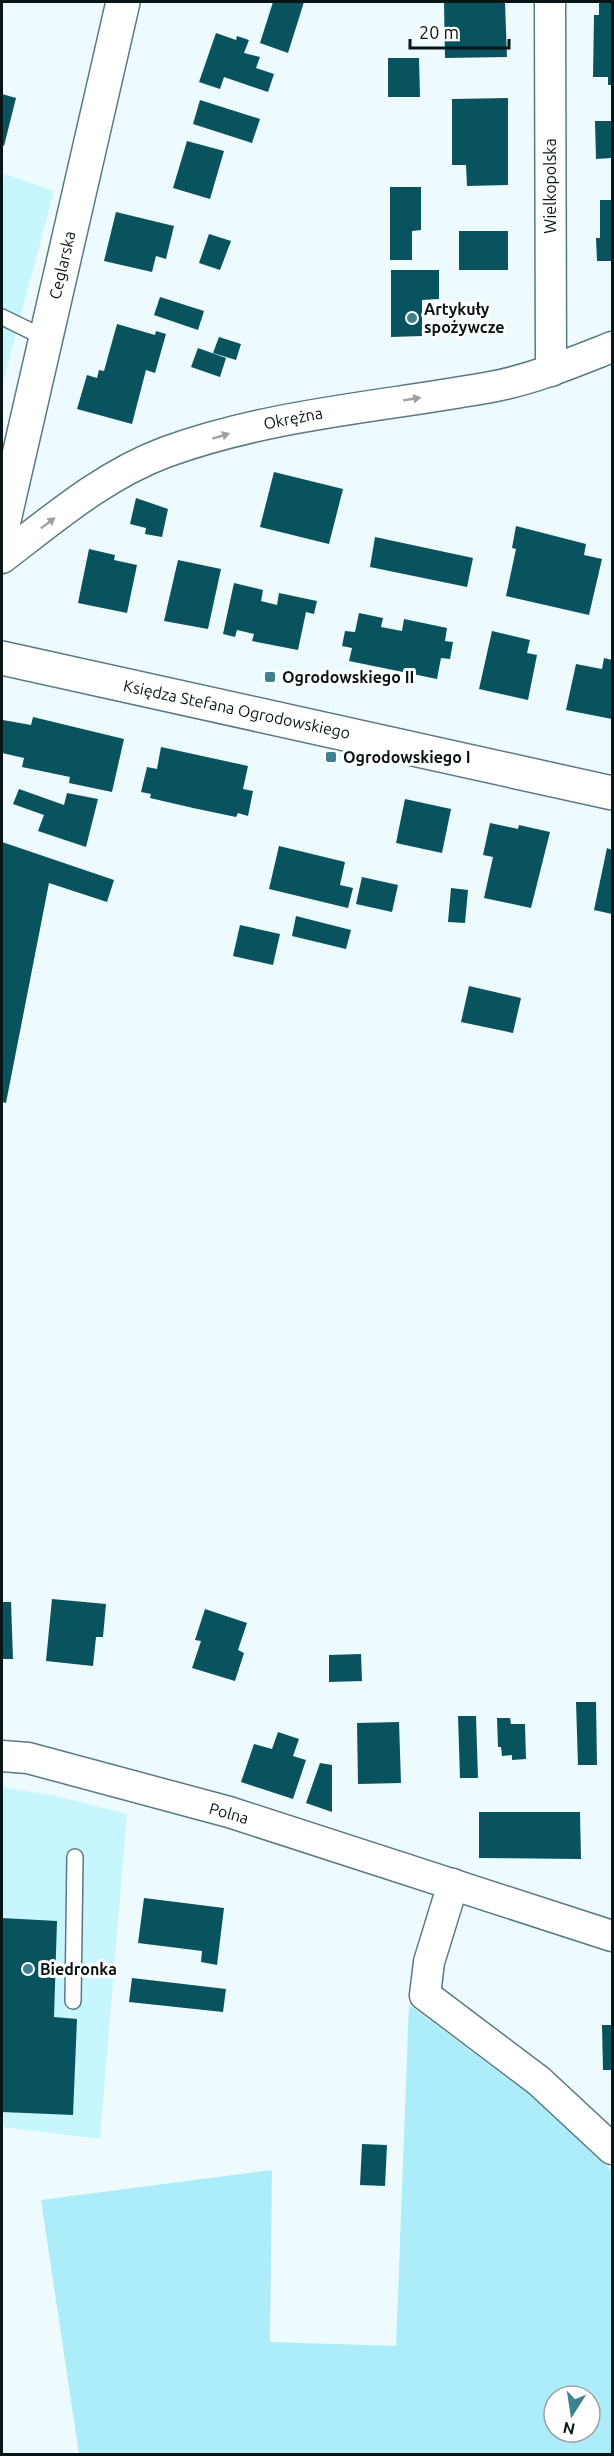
<svg xmlns="http://www.w3.org/2000/svg" width="614" height="2456" font-family="Ubuntu,sans-serif">
<rect width="100%" height="100%" fill="#edfbfe"/>
<g fill="#c8f6ff">
<polygon points="2,173 54,191 2,386"/>
<polygon points="2,1787 56,1796 127,1814 100,2139 2,2127"/>
</g>
<path fill="#acedf9" fill-rule="evenodd" d="M409,2005L531,2095L612,2171V2454H79L41,2200L272,2170L270,2342L396,2346ZM554,2396H590V2432H554Z"/>
<g fill="#08535d">
<polygon points="273,2 304,2 288,53 260,43"/>
<polygon points="444,2 505,2 507,57 445,58"/>
<polygon points="599,2 612,2 612,85 608,85 608,77 593,77 594,15 599,15"/>
<polygon points="216,33 236,40 237,36 249,40 244,53 260,57 256,68 274,74 268,92 224,77 220,89 199,82"/>
<polygon points="388,58 419,58 420,97 388,97"/>
<polygon points="2,94 16,98 4,146 2,145"/>
<polygon points="508,98 508,185 467,186 466,165 452,165 452,99"/>
<polygon points="200,100 260,119 252,143 193,124"/>
<polygon points="595,121 612,121 612,158 596,159"/>
<polygon points="187,141 224,151 210,199 173,188"/>
<polygon points="390,187 421,187 421,230 412,231 412,260 390,260"/>
<polygon points="600,200 612,200 612,261 597,261 596,238 600,238"/>
<polygon points="116,212 174,226 166,259 156,256 152,272 104,261"/>
<rect x="459" y="231" width="49" height="39"/>
<polygon points="209,234 231,241 220,270 199,263"/>
<polygon points="391,270 439,270 439,299 422,300 422,336 391,337"/>
<polygon points="160,297 204,311 198,330 154,315"/>
<polygon points="117,324 155,335 156,331 166,334 155,373 146,370 132,424 77,409 87,375 97,378 99,370 104,371"/>
<polygon points="219,337 241,344 236,360 213,353"/>
<polygon points="198,348 226,358 220,377 191,367"/>
<polygon points="274,472 343,489 329,544 260,527"/>
<polygon points="136,498 168,509 162,537 145,534 146,528 130,524"/>
<polygon points="516,526 586,544 584,555 602,559 589,615 506,596 516,549 512,548"/>
<polygon points="375,537 473,558 467,587 370,567"/>
<polygon points="89,549 115,555 114,560 137,565 127,613 78,603"/>
<polygon points="178,560 221,569 208,629 164,621"/>
<polygon points="234,583 263,590 261,601 277,605 279,593 317,601 314,614 306,612 298,650 252,641 254,634 237,630 235,637 223,634"/>
<polygon points="359,613 383,618 381,627 402,631 404,619 447,628 445,641 453,642 450,659 441,658 437,679 349,661 352,648 342,646 345,631 355,632"/>
<polygon points="492,631 530,640 527,653 537,655 528,700 479,689"/>
<polygon points="604,658 612,660 612,719 566,710 576,664 602,669"/>
<polygon points="33,717 124,739 112,792 69,783 70,777 22,767 24,758 2,753 3,720 31,725"/>
<polygon points="161,747 248,766 243,789 253,791 248,816 238,813 236,817 193,808 150,798 151,794 141,792 147,767 157,769"/>
<polygon points="19,789 64,805 67,793 98,799 86,847 38,831 44,815 13,804"/>
<polygon points="405,799 451,809 442,853 396,843"/>
<polygon points="490,823 518,829 519,825 550,832 531,908 484,898 493,857 483,855"/>
<polygon points="2,842 114,880 107,902 49,883 6,1103 2,1102 2,874 3,865 2,864"/>
<polygon points="279,846 345,862 340,885 353,888 348,908 269,889"/>
<polygon points="607,848 612,850 612,914 594,910"/>
<polygon points="362,877 398,885 392,912 356,904"/>
<polygon points="451,888 468,890 465,923 448,922"/>
<polygon points="296,916 351,930 346,949 292,936"/>
<polygon points="240,925 280,934 273,965 233,956"/>
<polygon points="469,986 521,998 513,1033 461,1022"/>
<polygon points="52,1599 106,1604 103,1637 96,1637 93,1666 46,1661"/>
<polygon points="2,1602 11,1602 13,1659 2,1659"/>
<polygon points="205,1609 247,1623 238,1650 244,1653 235,1681 192,1668 201,1641 195,1640"/>
<polygon points="361,1654 362,1681 329,1682 329,1655"/>
<polygon points="576,1702 596,1702 597,1765 578,1765"/>
<polygon points="458,1716 476,1716 478,1778 460,1778"/>
<polygon points="497,1718 510,1718 511,1724 525,1724 526,1759 512,1760 512,1755 502,1756 501,1747 498,1747"/>
<polygon points="399,1722 401,1783 358,1784 357,1723"/>
<polygon points="278,1732 299,1739 293,1756 306,1760 293,1799 241,1782 254,1744 272,1749"/>
<polygon points="320,1763 332,1765 332,1812 306,1803"/>
<polygon points="479,1812 580,1812 581,1859 479,1858"/>
<polygon points="144,1898 224,1908 217,1965 201,1962 202,1951 138,1943"/>
<polygon points="2,1918 57,1921 54,2017 77,2019 73,2115 2,2112"/>
<polygon points="132,1978 226,1989 223,2012 129,2002"/>
<polygon points="602,2025 612,2025 612,2070 603,2070"/>
<polygon points="362,2144 387,2145 385,2186 360,2185"/>
</g>
<g fill="none" stroke-linecap="round" stroke-linejoin="round">
<g stroke="#597a80" stroke-width="18">
<g id="lane">
<polyline points="2,317 45,338"/>
<polyline points="73,2001 75,1857"/>
</g>
</g>
<g stroke="#597a80" stroke-width="33">
<g id="street">
<polyline points="550,2 551,371"/>
<path d="M2,558C53,519 104,475 166,452C274,413 384,407 496,386C536,378 574,362 612,347"/>
<polyline points="2,1756 28,1758 229,1812 612,1936"/>
<polyline points="453,1884 429,1962 425,1995 539,2081 612,2149"/>
</g>
</g>
<g stroke="#597a80" stroke-width="36">
<g id="secondary">
<polyline points="2,529 123,2"/>
<polyline points="2,658 612,793"/>
</g>
</g>
<use href="#lane" stroke="#fff" stroke-width="15"/>
<use href="#street" stroke="#fff" stroke-width="30"/>
<use href="#secondary" stroke="#fff" stroke-width="33"/>
</g>
<defs><path id="oneway-solid" d="M-6-.8H1V-3.2L6.5 0L1 3.2V.8H-6Z" transform="scale(1.5)"/></defs>
<g fill="#9ca1a2">
<use href="#oneway-solid" transform="translate(412 399) rotate(-9)"/>
<use href="#oneway-solid" transform="translate(221 436) rotate(-17)"/>
<use href="#oneway-solid" transform="translate(48 523) rotate(-37)"/>
</g>
<g fill="#3d828e" stroke="#fff" stroke-width="2">
<circle cx="412" cy="318" r="6"/>
<rect x="264" y="671" width="12" height="12" rx="3"/>
<rect x="325" y="751" width="12" height="12" rx="3"/>
<circle cx="28" cy="1969" r="6"/>
</g>
<g text-anchor="middle" stroke-width="6" stroke-linejoin="round" paint-order="stroke">
<g font-size="16" fill="#081517" stroke="#fff">
<text transform="translate(550 186) rotate(-90)" y="6">Wielkopolska</text>
<text transform="translate(62 265) rotate(-77)" y="6">Ceglarska</text>
<text transform="translate(293 418) rotate(-11)" y="6">Okrężna</text>
<text transform="translate(237 709) rotate(12)" y="6">Księdza Stefana Ogrodowskiego</text>
<text transform="translate(229 1813) rotate(16)" y="6">Polna</text>
</g>
<g font-size="16" font-weight="bold" fill="#081517" stroke="#fff" text-anchor="start">
<text x="424" y="315">Artykuły<tspan x="424" dy="18">spożywcze</tspan></text>
<text x="282" y="683">Ogrodowskiego II</text>
<text x="343" y="763">Ogrodowskiego I</text>
<text x="40" y="1975">Biedronka</text>
</g>
</g>
<rect width="614" height="2456" fill="none" stroke="#081517" stroke-width="6"/>
<g transform="translate(572 2414) rotate(192)"><circle r="28" fill="#ffffff" stroke="#9ca1a2" stroke-width="1.5"/>
<path d="M0-4.5L10 22L0 15L-10 22Z" fill="#3d828e"/>
<text y="-9" font-size="16" font-weight="bold" text-anchor="middle" fill="#081517">N</text>
</g>
<path d="M410 39v9h99v-9" fill="none" stroke="#081517" stroke-width="3"/>
<text x="419" y="39" font-size="18" fill="#081517" stroke="#ffffff" stroke-width="4.5" paint-order="stroke">20 m</text>
</svg>
